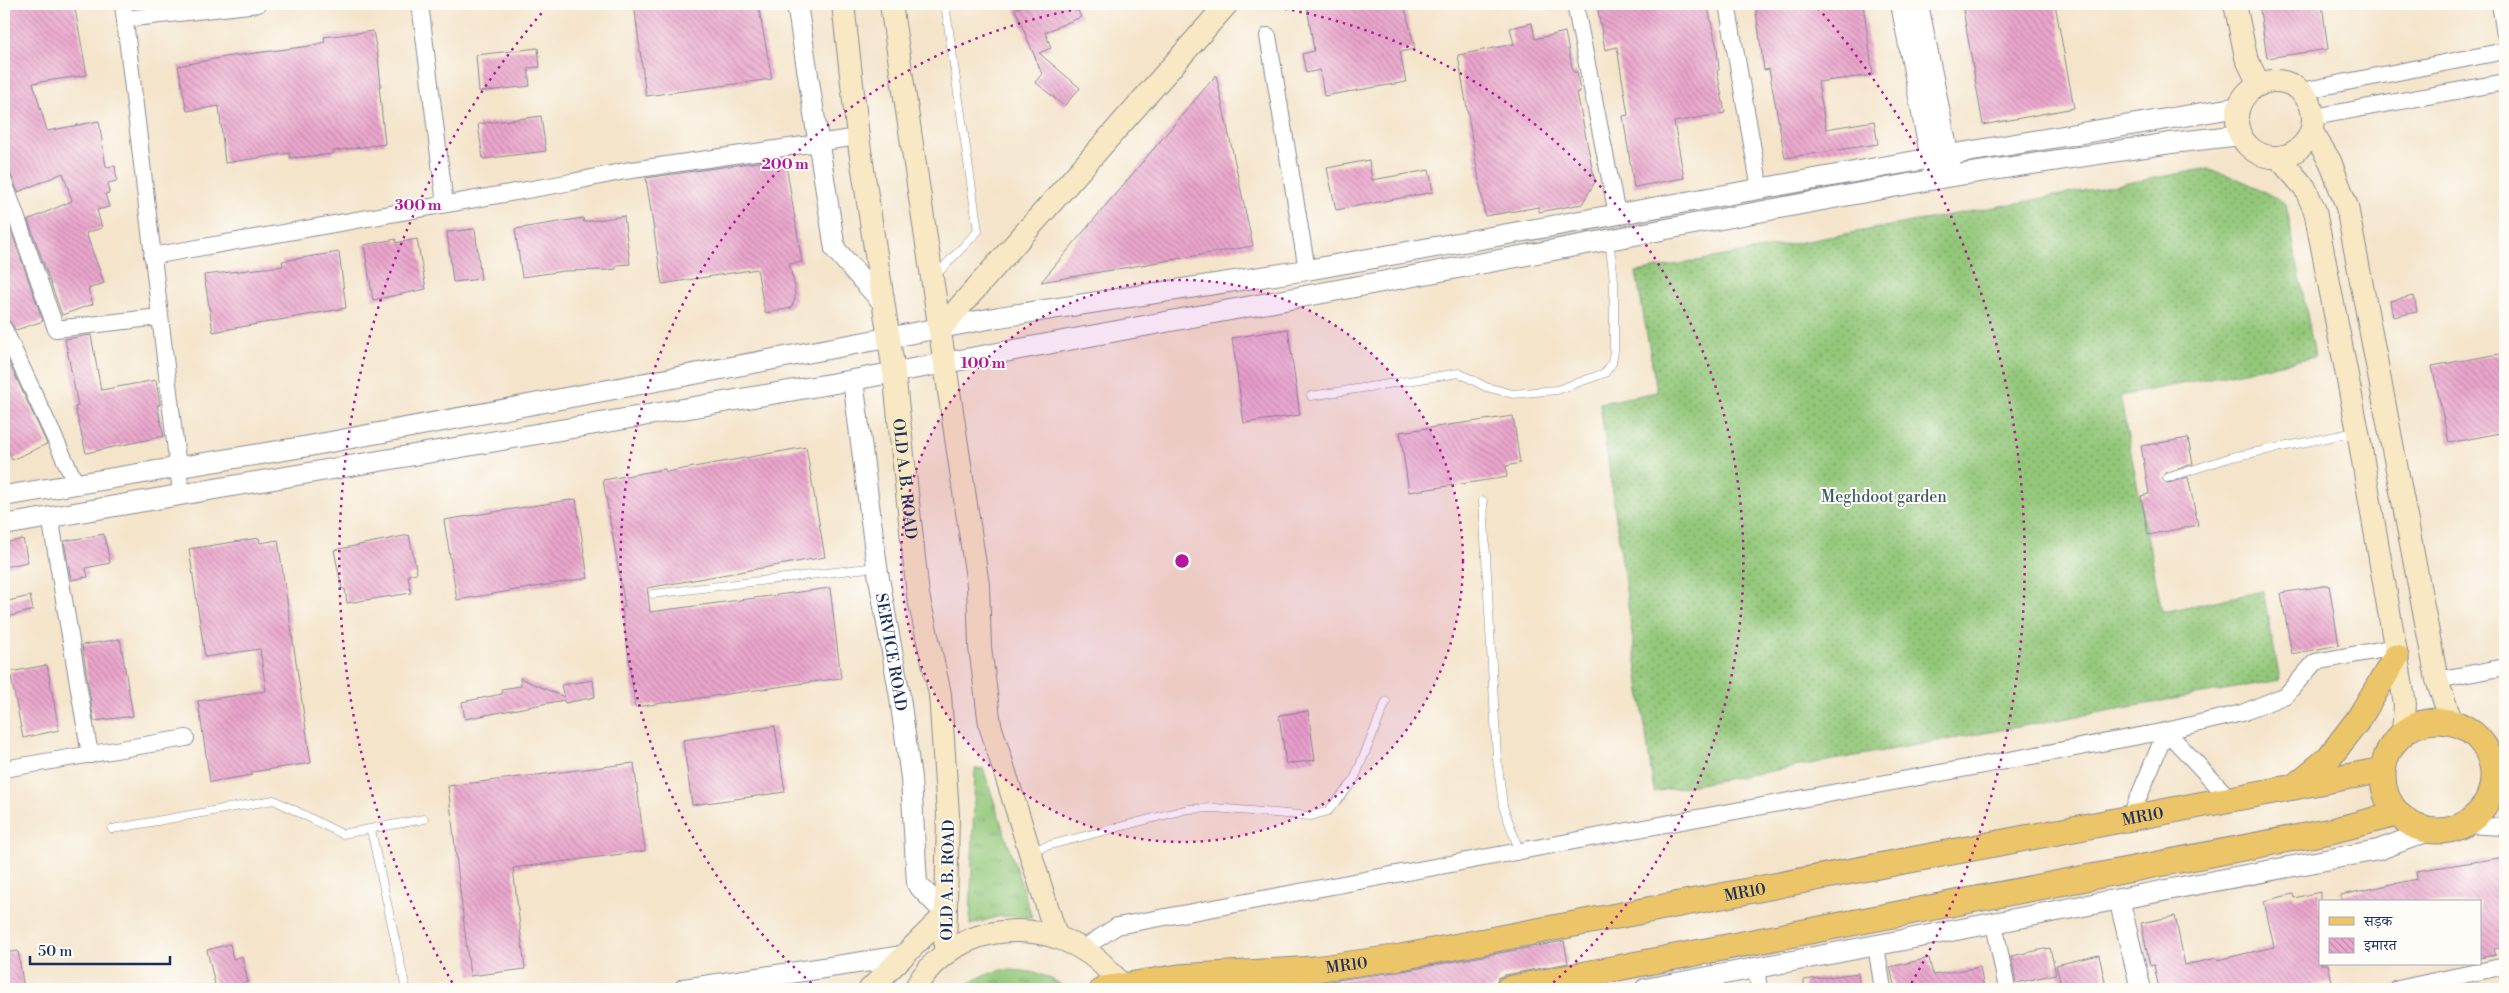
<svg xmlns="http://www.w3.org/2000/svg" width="2509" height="993" viewBox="0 0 2509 993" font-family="'Libre Bodoni','Noto Serif Devanagari',serif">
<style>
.grass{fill:url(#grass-tufts);stroke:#577b6c}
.garden{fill:url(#garden-dots);stroke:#577b6c}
.building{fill:url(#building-back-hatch)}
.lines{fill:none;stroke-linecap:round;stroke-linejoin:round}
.service-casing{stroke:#888a94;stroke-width:9}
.minor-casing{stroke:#888a94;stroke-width:18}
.tertiary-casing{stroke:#888a94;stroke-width:22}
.secondary-casing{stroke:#888a94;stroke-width:24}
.primary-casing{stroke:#888a94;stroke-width:27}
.service{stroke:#fff;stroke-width:8}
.minor{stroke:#fff;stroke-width:16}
.tertiary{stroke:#fff;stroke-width:20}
.secondary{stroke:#f8e8c3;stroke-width:22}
.primary{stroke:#edc569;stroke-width:25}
.ring{fill:none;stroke:#b5179e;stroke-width:2.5;stroke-dasharray:2.5 5}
.labels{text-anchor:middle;stroke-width:4;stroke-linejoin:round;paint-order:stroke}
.street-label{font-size:16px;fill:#1b2f5e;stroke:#fdfcf7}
.park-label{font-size:16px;fill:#3f5d66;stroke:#fdfcf7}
.centre{fill:#b5179e;stroke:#fdfcf7;stroke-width:2.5}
.ring-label{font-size:15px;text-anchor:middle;font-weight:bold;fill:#b5179e;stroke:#fdfcf7;stroke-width:4;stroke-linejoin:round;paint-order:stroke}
</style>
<defs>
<pattern id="grass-tufts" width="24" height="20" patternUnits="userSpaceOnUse" patternTransform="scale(1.25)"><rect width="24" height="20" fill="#93c779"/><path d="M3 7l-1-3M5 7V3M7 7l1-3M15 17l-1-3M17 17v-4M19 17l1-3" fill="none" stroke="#77a266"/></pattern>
<pattern id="garden-dots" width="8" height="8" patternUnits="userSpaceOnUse" patternTransform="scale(1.25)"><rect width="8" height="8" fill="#93c779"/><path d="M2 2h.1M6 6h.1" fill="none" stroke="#77a266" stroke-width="1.8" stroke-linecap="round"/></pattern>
<pattern id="building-back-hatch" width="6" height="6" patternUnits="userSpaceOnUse" patternTransform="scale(1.25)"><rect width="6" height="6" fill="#eba6cc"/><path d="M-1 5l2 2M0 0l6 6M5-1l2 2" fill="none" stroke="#be88a9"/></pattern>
</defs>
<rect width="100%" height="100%" fill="#fdfcf7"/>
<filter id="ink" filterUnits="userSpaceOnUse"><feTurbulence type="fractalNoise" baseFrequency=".02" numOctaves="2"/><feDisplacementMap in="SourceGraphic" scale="10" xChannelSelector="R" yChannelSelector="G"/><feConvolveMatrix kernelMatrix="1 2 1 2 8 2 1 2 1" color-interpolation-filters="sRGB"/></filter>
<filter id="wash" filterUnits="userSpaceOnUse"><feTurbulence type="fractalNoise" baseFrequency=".0096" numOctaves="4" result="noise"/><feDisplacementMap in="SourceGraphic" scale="20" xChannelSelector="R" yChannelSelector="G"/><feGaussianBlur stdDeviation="1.12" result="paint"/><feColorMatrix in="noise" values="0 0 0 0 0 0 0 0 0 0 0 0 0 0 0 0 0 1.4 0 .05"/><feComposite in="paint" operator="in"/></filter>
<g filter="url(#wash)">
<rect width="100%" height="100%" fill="#f4e4ca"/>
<g class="grass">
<polygon points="983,768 1032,917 1000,916 970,925 975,769"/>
<path d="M 1001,970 C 1030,970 1045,973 1068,989 L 961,989 L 977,978 Z"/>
</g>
<path class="garden" d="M 2204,169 C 2235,175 2259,188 2286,204 L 2315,357 L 2120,396 L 2162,612 L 2263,591 L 2280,680 L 1654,792 L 1600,403 L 1657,392 L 1636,272 Z"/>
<g id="blocks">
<g class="building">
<polygon points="4,4 74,4 87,75 33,83 47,131 99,121 106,167 115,166 117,181 108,183 109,193 105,194 109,207 97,210 102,228 86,233 104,283 88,289 93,304 62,315 28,220 72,201 63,173 18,192 11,175 4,172"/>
<polygon points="634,4 758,4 772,79 646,96"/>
<polygon points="1028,4 1075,4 1081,17 1045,32 1051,48 1039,53 1080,88 1064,106 1035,82 1042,74 1015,9"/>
<polygon points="1317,4 1404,4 1415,49 1400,52 1406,82 1324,96 1320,70 1306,73 1302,54 1314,51 1307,6"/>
<polygon points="1606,4 1707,4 1717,48 1719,70 1717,71 1725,113 1674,122 1684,178 1634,187 1623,116 1628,115 1617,47 1605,50 1597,5"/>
<polygon points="1755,4 1863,4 1873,75 1818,82 1826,129 1874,121 1878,144 1785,158 1769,69 1764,70"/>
<polygon points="1962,4 2055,4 2074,108 1983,125"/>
<polygon points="2259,4 2322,4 2328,49 2267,58"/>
<polygon points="1532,23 1535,39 1565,32 1573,72 1577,72 1580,92 1577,93 1595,182 1582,204 1539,212 1539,207 1485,216 1458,55 1514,44 1510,28"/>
<polygon points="373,31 378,57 381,86 379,86 385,144 333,151 333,154 290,158 290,153 225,163 219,106 187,111 178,66 225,57 310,46 325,42 324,37"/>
<polygon points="538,48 540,67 528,68 530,86 479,92 476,55"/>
<polygon points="1216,75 1253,246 1041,282"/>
<polygon points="541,116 546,151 483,159 478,124"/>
<polygon points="785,158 802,262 789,264 795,287 795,299 791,308 765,313 757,269 662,284 646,178"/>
<polygon points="1369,160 1372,180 1429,170 1433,192 1336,210 1327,168"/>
<polygon points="624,216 630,264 616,265 616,269 607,270 564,271 522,277 515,229 583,218 584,222"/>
<polygon points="10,228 43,321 16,330 4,313 4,231"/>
<polygon points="475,229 481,279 453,282 447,232"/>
<polygon points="396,239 396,243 417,239 426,289 373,300 364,245"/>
<polygon points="339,252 346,308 213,332 204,275 283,266 282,261"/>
<polygon points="2414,296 2417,312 2393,317 2390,301"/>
<polygon points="1288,329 1300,415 1244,423 1232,338"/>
<polygon points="91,335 101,390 156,380 160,405 157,405 164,436 86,453 75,407 78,406 65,339"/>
<polygon points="4,352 47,444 12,460 4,442"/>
<polygon points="2505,353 2505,432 2449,443 2432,366"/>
<polygon points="1513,416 1520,463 1506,466 1507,477 1409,492 1400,432"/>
<polygon points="2188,438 2193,464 2165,473 2162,479 2168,483 2188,477 2198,525 2148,535 2141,496 2149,494 2141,446"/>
<polygon points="806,447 825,557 647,588 648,595 650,612 830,588 841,678 635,707 622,607 625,607 603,480 665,469 666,472"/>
<polygon points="576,499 588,578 457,600 444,520"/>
<polygon points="104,534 110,563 86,568 88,577 71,580 64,541"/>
<polygon points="409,535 417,573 408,575 411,593 347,603 345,589 342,589 334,550"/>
<polygon points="259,538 260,543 278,540 311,763 252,772 252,775 210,782 198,701 266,691 260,649 205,657 189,549"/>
<polygon points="23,539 28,562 4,567 4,543"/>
<polygon points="2329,585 2339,645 2292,654 2281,593"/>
<polygon points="30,596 33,610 4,618 4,602"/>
<polygon points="120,639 133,716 94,721 82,645"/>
<polygon points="47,665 59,730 23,738 10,672"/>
<polygon points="520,678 564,697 561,685 593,680 595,697 565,703 564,700 465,719 462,702 502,694 501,689 521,686"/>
<polygon points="1308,711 1315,760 1286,764 1279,715"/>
<polygon points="775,726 785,792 692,805 683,740"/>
<polygon points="634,763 645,851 513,868 525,969 470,976 448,786"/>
<polygon points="2505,857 2505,947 2494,949 2496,955 2480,958 2480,902 2341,902 2341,895 2417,879 2416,871"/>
<polygon points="2320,892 2320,964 2328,964 2332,982 2297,989 2159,989 2154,965 2150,966 2141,923 2175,916 2185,965 2217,958 2217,960 2274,947 2264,901 2293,894 2294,898"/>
<polygon points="1564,941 1568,963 1505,975 1498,978 1494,989 1228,989 1315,983 1403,971"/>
<polygon points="230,944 233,959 242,956 248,982 238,985 239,989 216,989 207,950"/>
<polygon points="2050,948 2056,974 2016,983 2011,956"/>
<polygon points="18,951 24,989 4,989 4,953"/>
<polygon points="2099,955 2106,987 2095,989 2062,989 2056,965"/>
<polygon points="1929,958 1933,975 1980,967 1984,989 1895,989 1890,967"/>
<polygon points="1858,973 1860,989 1804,989 1804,980"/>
</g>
</g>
</g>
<g filter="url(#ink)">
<use href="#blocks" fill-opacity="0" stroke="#888a94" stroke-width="1"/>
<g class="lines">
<g class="service-casing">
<g id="service">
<polyline points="936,275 978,231 945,4"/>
<polyline points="1311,396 1459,373 1486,387 1513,394 1557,390 1605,373 1612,363 1614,351 1614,280 1609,240"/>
<polyline points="2167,478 2232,457 2356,432"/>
<polyline points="1483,501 1497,758 1503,806 1519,850"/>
<polyline points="653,594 876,567"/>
<polyline points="112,829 274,800 342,834 424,819"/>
<polyline points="371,830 406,989"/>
<polyline points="1031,850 1188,809 1214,808 1311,816 1328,811 1353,782 1386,702"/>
</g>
</g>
<g class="minor-casing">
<g id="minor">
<polyline points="123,4 181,493"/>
<polyline points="420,4 445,204"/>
<polyline points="1575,4 1617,214"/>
<polyline points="1727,4 1760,189"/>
<polyline points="2500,4 2505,34"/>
<polyline points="125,19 258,4"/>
<polyline points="1268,36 1307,270"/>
<polyline points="2301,91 2505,51"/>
<polyline points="2314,117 2505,82"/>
<polyline points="4,182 56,329 159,317"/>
<polyline points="152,256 572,182 625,171 858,137"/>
<polyline points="4,329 75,482"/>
<polyline points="50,516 90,755"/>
<polyline points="2437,680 2505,667"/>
<polyline points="4,769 186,738"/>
<polyline points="2130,818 2166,731 2230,799"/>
<polyline points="2463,825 2505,827"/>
<polyline points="1994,923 2007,989"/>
<polyline points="1876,946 1883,989"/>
<polyline points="1084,948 1117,926 2166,731 2242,713 2286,695 2315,662 2395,647"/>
<polyline points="1756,968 1759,989"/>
<polyline points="2398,989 2505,966"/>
</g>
</g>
<g class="tertiary-casing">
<g id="tertiary">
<polyline points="797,4 835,249 883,303"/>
<polyline points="1901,4 1933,170"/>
<polyline points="1918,4 1951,168"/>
<path id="s1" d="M 853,380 L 877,567 L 899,691 L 911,778 L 917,884 L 946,914"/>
<polyline points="4,496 309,446 999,317 1307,270 1949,155 2239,107"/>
<polyline points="4,525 853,380 1952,176 2171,143 2241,135"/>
<polyline points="2119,899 2141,989"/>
<polyline points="684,989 903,956"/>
<polyline points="1645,989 2378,850 2429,831"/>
</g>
</g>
<g class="secondary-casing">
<g id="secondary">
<path id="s2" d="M 843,4 L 858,137 L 894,372 L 918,595 L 940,694 L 948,815 L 945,954"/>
<polyline points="891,4 978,585 980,647 990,725 1056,935"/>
<polyline points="2235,4 2246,57 2259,85"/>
<circle cx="2275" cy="119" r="38"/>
<polyline points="2312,132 2330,161 2347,207 2437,680 2452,723"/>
<polyline points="2278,157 2305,188 2315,211 2358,432 2405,704 2403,733"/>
<polyline points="940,329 1227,4"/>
<polyline points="870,989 946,914"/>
<path d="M 915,989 C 953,917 1058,913 1110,972 C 1115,977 1121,983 1124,989"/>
</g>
</g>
<g class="primary-casing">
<g id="primary">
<circle cx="2438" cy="776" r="55"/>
<polyline points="2294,787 2328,759 2358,720 2396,657"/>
<path id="s3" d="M 1103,989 L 1179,977 L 1314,969 L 1401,957 L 2383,770"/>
<polyline points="1508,989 2331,831 2397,814"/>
</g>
</g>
<use href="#service" class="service"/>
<use href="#minor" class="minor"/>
<use href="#tertiary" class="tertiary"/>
<use href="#secondary" class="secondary"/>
<use href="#primary" class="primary"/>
</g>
</g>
<circle cx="1182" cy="561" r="281" fill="#b5179e" fill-opacity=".12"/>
<g class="ring">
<circle cx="1182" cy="561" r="281"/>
<path d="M817 988A562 562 0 0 1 1109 4M1255 4A562 562 0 0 1 1547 988"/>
<path d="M456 989A843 843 0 0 1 546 8M1818 8A843 843 0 0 1 1908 989"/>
</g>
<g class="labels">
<g class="street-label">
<text dy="6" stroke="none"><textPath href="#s2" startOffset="479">OLD A. B. ROAD</textPath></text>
<text dy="6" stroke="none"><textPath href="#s1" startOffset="275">SERVICE ROAD</textPath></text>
<text dy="6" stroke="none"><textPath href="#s3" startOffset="1055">MR10</textPath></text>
<text transform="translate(947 880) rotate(-89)" y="6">OLD A. B. ROAD</text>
<text dy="6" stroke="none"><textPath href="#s3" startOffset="650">MR10</textPath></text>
<text dy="6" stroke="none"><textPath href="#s3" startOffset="245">MR10</textPath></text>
</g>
<g class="park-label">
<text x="1884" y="502">Meghdoot garden</text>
</g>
</g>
<circle cx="1182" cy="561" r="8" class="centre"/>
<g class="ring-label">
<text x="785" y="169">200 m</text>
<text x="418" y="210">300 m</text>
<text x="983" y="368">100 m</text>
</g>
<rect width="2509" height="993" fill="none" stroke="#fdfcf7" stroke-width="20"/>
<rect x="2319" y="900" width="162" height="65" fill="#fdfcf7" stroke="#a3aaba"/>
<rect x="2329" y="917" width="25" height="8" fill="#edc569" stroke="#a3aaba"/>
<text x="2364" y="926" font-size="15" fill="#1b2f5e">सड़क</text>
<rect x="2329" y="938" width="25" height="15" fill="url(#building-back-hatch)" stroke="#a3aaba"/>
<text x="2364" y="950" font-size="15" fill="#1b2f5e">इमारत</text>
<path d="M30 956v8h140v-8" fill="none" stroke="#1b2f5e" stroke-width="2.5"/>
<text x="38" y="956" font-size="15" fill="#1b2f5e" stroke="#fdfcf7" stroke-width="4" paint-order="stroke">50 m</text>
</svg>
